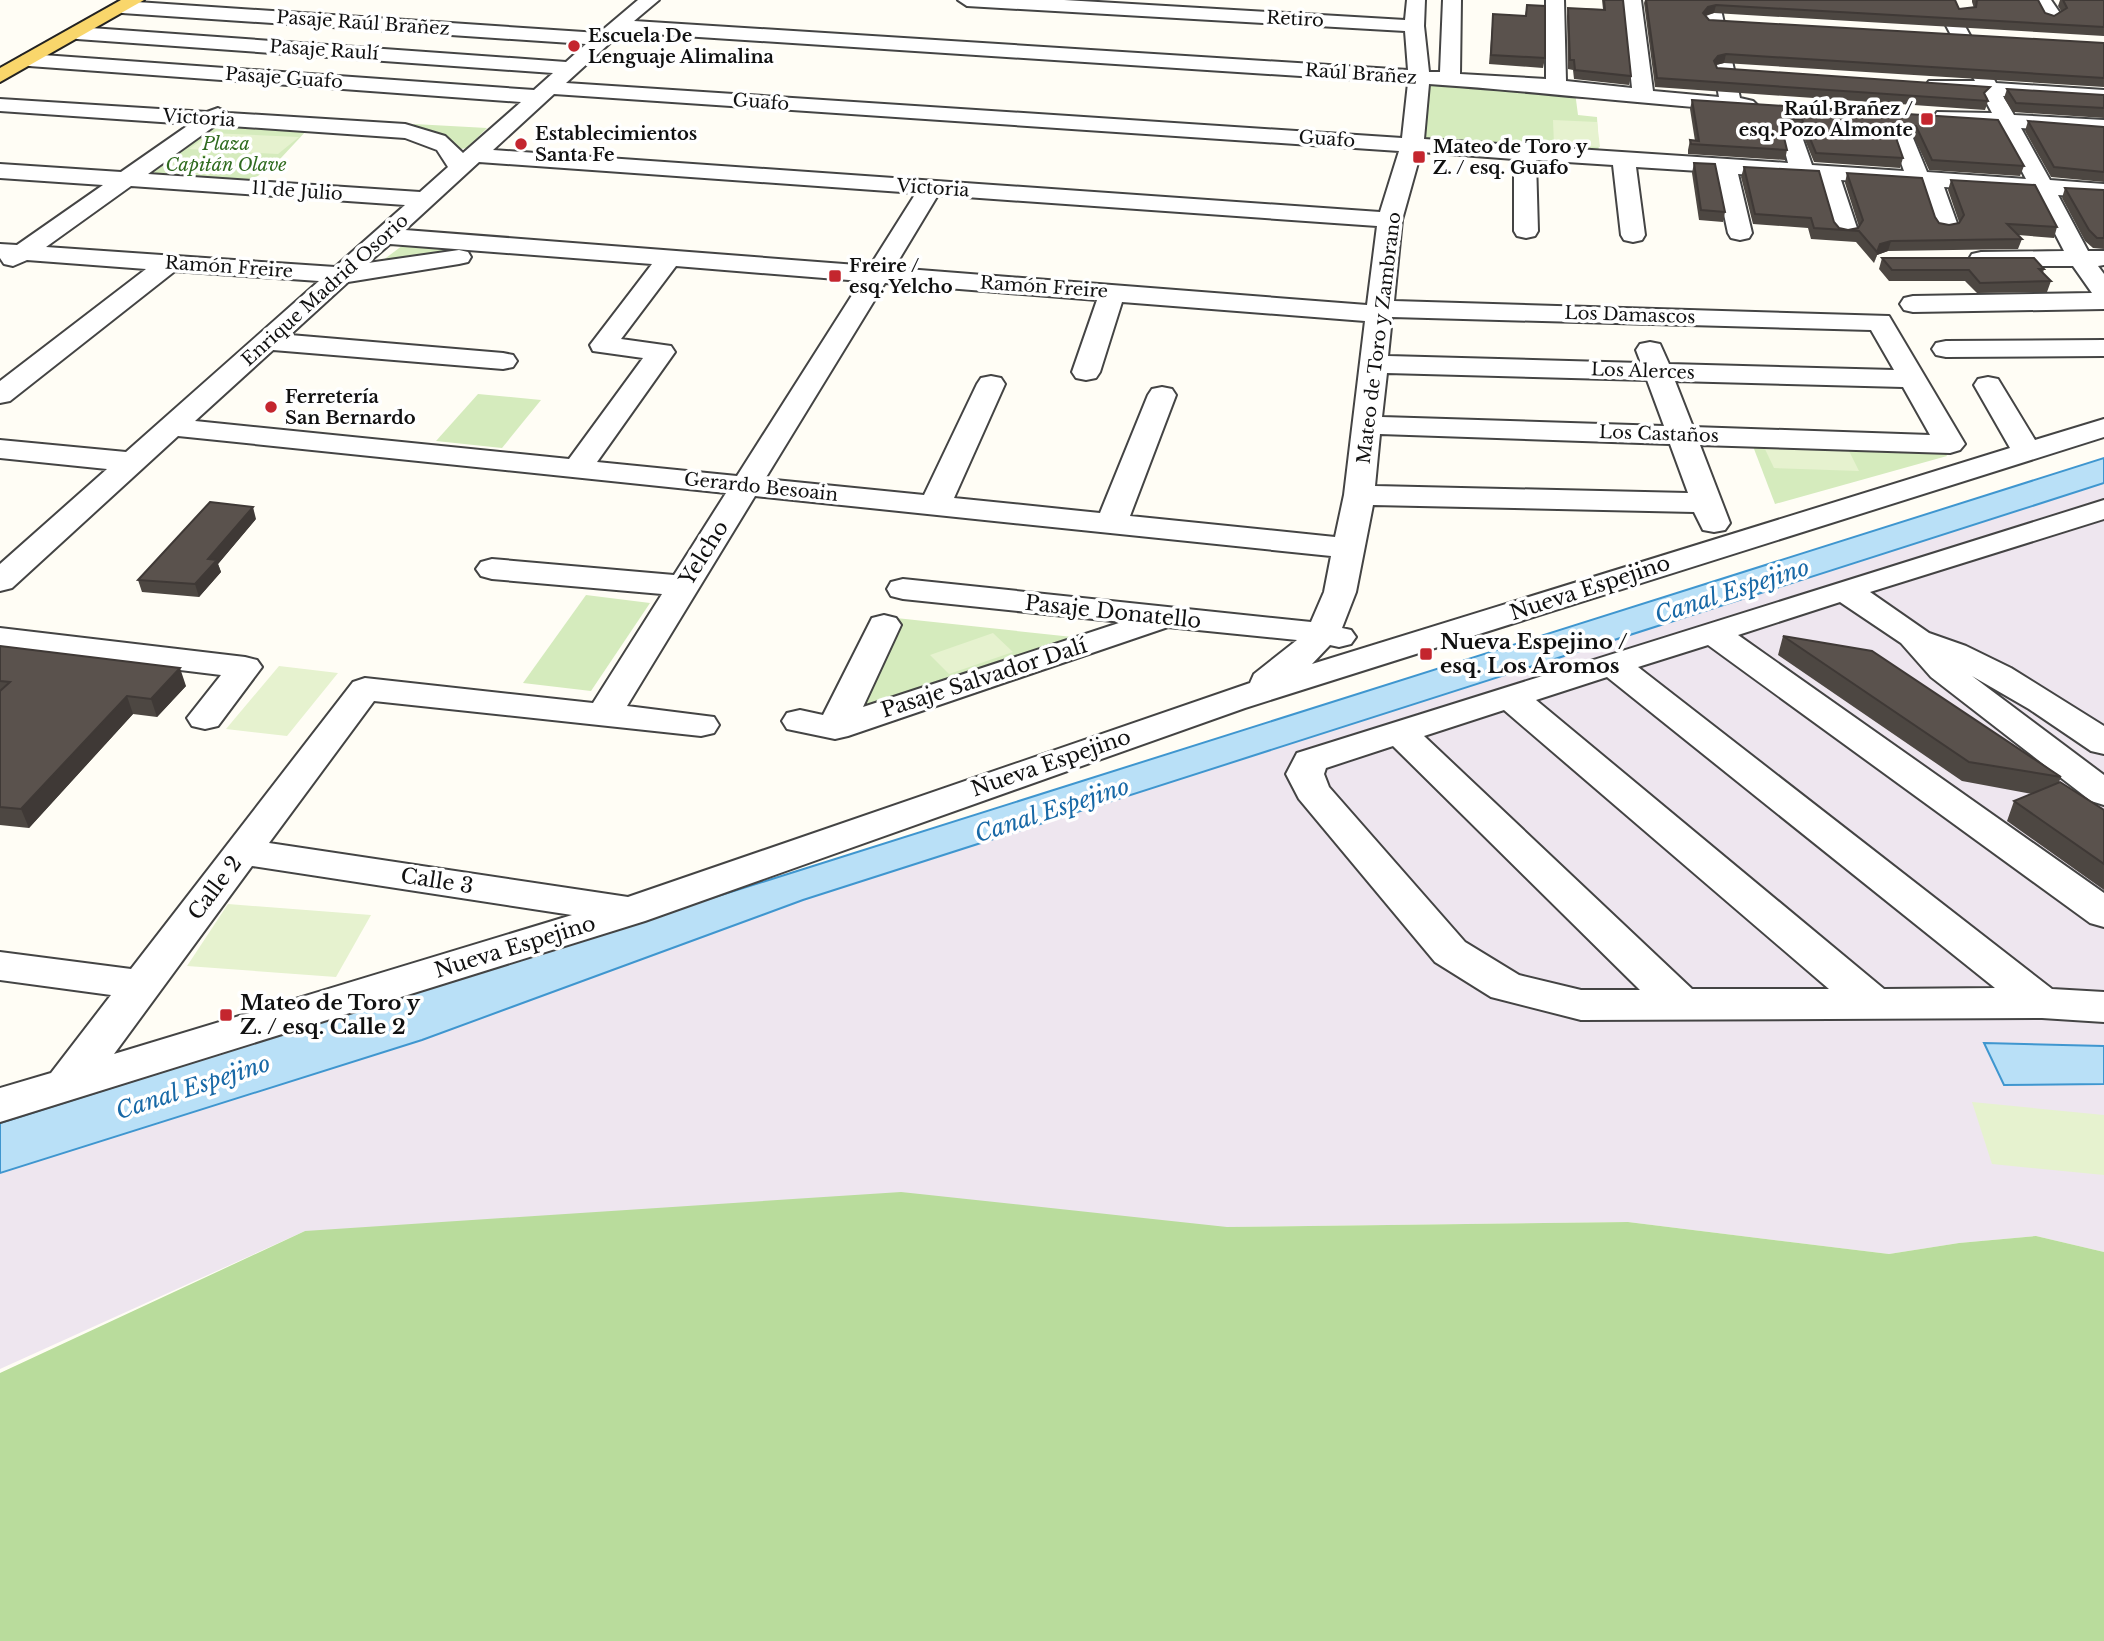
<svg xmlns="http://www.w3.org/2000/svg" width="2104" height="1641" viewBox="0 0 2104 1641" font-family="'Libre Baskerville',serif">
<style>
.industrial{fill:#eee6ef}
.green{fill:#d5ebbd}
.forest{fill:#b9dc9c}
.pitch{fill:#e6f2cf}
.water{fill:#b9e0f7;stroke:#3f96cf;stroke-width:2}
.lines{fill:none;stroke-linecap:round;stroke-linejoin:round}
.minor-casing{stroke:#444;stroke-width:4}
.major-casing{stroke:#222;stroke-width:4}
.minor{fill:#fff;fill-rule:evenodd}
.major{fill:#f9d66b;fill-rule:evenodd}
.wall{fill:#4d4742}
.shaded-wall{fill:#3f3936}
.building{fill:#5a524d;stroke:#3f3936;stroke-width:2}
.poi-dot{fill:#c4262e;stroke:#fff;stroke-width:2.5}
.labels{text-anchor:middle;stroke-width:7;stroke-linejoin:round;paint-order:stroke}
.far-street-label{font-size:18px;fill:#111;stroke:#fff}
.far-poi-label{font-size:18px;font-weight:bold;fill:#111;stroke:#fff;text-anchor:start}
.far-park-label{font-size:18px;font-style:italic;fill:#2f6b1f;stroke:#fff}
.street-label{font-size:21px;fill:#111;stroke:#fff}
.poi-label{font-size:21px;font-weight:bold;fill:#111;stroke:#fff;text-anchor:start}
.water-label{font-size:23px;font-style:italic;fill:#1768a6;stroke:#fff}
</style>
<rect width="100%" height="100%" fill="#fffdf5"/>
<polygon class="industrial" points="2104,483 2104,1252 2036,1236 1959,1243 1889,1254 1628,1222 1227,1227 305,1231 0,1369 0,1173 422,1040 803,900"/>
<g class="green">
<polygon points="1430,83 1575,92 1578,115 1597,117 1599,154 1420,141 1426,84"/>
<polygon points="225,124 308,129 280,159 245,186 147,179 144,173 214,125"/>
<polygon points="414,124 487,128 467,148 461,149 410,128"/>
<polygon points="407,242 486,247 382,261"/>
<polygon points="478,394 541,400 502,448 436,441"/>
<polygon points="1751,441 1944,450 1947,456 1775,504"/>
<polygon points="586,595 650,603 591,691 523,683"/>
<polygon points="896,618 1082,638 871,709 858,702"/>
</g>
<polygon class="forest" points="901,1192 1227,1227 1628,1222 1889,1254 1959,1243 2036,1236 2104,1252 2104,1641 0,1641 0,1373 305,1231"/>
<g class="pitch">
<polygon points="1553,120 1597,122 1600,147 1554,145"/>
<polygon points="211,133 299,137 278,154 189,149"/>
<polygon points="1764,447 1848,449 1859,471 1774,468"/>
<polygon points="993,633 1013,652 949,674 930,655"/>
<polygon points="279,666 338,673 287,736 226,729"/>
<polygon points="228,904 371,915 336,977 187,966"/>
<polygon points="1972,1102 2104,1115 2104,1175 1992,1164"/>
</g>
<g class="water">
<polygon points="2104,458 2104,483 803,900 422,1040 0,1173 0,1123"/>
<polygon points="1984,1043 2104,1046 2104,1084 2004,1085"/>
</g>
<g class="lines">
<g class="minor-casing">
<g id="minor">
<path d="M 638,0 L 659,0 L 634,21 L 1408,70 L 1405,31 L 967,6 L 958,0 L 1064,0 L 1405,20 L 1407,0 L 1425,0 L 1424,26 L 1429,72 L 1440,72 L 1443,0 L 1461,0 L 1460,74 L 1546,79 L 1546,0 L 1564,0 L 1566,81 L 1632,88 L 1623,0 L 1641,0 L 1653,91 L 1719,97 L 1701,0 L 1719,0 L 1740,98 L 1753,101 L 1757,105 L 1753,109 L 1746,111 C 1640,104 1534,91 1429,84 L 1424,139 L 1788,163 L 1781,136 L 1784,131 L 1800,131 L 1812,165 L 1904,171 L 1894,143 L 1897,138 L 1913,138 L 1927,172 L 2026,179 L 1999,127 L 1945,123 L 1937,122 L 1934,117 L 1937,112 L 1992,113 L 1982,94 L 1936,91 L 1929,89 L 1926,85 L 1929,81 L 1975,81 L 1938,10 L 1940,6 L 1954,6 L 1996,83 L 2104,90 L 2104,102 L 2003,96 L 2014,115 L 2104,120 L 2104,134 L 2021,128 L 2050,180 L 2104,184 L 2104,198 L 2058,195 L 2088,251 L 2104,251 L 2104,265 L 2098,266 L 2104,274 L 2104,309 L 1913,312 L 1904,310 L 1900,304 L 1904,298 L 1913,296 L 2092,293 L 2073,266 L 1981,266 L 1972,264 L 1969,259 L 1972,254 L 1981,252 L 2064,251 L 2034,193 L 1944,187 L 1958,226 L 1955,231 L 1946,233 L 1937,231 L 1934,226 L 1921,186 L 1841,180 L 1858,231 L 1855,236 L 1846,238 L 1837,236 L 1834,231 L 1818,179 L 1738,174 L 1752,233 L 1749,238 L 1740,240 L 1731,238 L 1728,233 L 1715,172 L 1636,167 L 1645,235 L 1642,240 L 1633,242 L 1624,240 L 1621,235 L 1613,165 L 1536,160 L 1538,231 L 1535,236 L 1526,238 L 1517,236 L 1514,231 L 1514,159 L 1421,152 L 1402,220 L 1394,301 L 1889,316 L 1965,444 L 1960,450 L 1950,453 L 1700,445 L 1730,523 L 1725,530 L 1714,532 L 1703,530 L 1694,512 L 1373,505 L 1356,592 L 1342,628 L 1351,630 L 1356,637 L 1351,644 L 1339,647 L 1330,645 L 1312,664 L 2010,448 L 1974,385 L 1978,379 L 1988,377 L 1998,379 L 2035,440 L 2104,419 L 2104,437 L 1245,708 L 645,921 L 0,1122 L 0,1088 L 51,1073 L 111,995 L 0,980 L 0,952 L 131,969 L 353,682 L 365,678 L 593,703 L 662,594 L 492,579 L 481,576 L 476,569 L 481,562 L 492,559 L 674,575 L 726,493 L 178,436 L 12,588 L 0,591 L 0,564 L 107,469 L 0,458 L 0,440 L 126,452 L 319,281 L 175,271 L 10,401 L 0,403 L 0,381 L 146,269 L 27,260 L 13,266 L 4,264 L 0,258 L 0,244 L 17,245 L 103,185 L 0,178 L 0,164 L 121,172 L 190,124 L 0,111 L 0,99 L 207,112 L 218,108 L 228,113 L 405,124 L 445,136 L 463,153 L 521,102 L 29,66 L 22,64 L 19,60 L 22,56 L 29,54 L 534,90 L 553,73 L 77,39 L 67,33 L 77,27 L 566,62 L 586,44 L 122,13 L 113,7 L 122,1 L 599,33 ZM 622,32 L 1408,83 L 1402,138 L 566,83 ZM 554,94 L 1399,151 L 1380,212 L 493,150 ZM 216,125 L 405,138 L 437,150 L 448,167 L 420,192 L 148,174 ZM 479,162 L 916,193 L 870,266 L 405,230 ZM 131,186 L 405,205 L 335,267 L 46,247 ZM 938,195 L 1377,226 L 1367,305 L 894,268 ZM 390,244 L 652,264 L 590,345 L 593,351 L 643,358 L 569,459 L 195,421 L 273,350 L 503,369 L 513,367 L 517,361 L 513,355 L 503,353 L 290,335 L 348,282 L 459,264 L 468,262 L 471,257 L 468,252 L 459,250 L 368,263 ZM 676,266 L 861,281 L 737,476 L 597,462 L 675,352 L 671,346 L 621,339 ZM 885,283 L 1097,300 L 1072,372 L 1076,378 L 1086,380 L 1096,378 L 1100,372 L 1122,302 L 1365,321 L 1344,495 L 1335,537 L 1130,516 L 1176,395 L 1172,389 L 1162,387 L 1152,389 L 1148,395 L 1100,513 L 954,498 L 1005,384 L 1001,378 L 991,376 L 981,378 L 977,384 L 924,495 L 765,479 ZM 1392,317 L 1871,330 L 1894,370 L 1669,364 L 1660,344 L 1650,342 L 1640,344 L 1636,350 L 1641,363 L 1388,356 ZM 1387,373 L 1647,380 L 1664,426 L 1382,417 ZM 1675,381 L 1903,387 L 1930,435 L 1693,427 ZM 1380,434 L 1670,444 L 1688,493 L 1375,486 ZM 755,496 L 1331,556 L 1324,592 L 1311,622 L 903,579 L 891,582 L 887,589 L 891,596 L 903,599 L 1122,622 L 863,707 L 901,625 L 896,618 L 884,615 L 872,618 L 823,715 L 800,710 L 787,713 L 782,721 L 787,729 L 835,739 L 848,736 L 1168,627 L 1297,640 L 1254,674 L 1250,683 L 628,897 L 269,843 L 374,701 L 701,736 L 714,733 L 719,725 L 714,717 L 627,706 ZM 252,866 L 572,915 L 114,1054 Z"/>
<polygon points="2033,0 2051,0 2062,16 2052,22 2045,20"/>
<polygon points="2104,340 2104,356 1946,357 1936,355 1932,349 1936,343 1946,341"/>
<path d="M 2104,500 L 2104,519 L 1870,592 L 1929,633 L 1966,646 L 2011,668 L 2104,726 L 2104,754 L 2091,751 L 2029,709 L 1972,676 L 2104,775 L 2104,805 L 2091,801 L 1931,677 L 1901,643 L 1840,602 L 1738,635 L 2104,893 L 2104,927 L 2090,923 L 1708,645 L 1638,667 L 2052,989 L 2104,992 L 2104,1022 L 2042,1018 L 1581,1020 L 1491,997 L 1435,962 L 1299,799 L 1286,774 L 1297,753 ZM 1607,677 L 1995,988 L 1884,989 L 1536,700 ZM 1504,710 L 1829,989 L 1692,989 L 1424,736 ZM 1393,746 L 1640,990 L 1581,990 L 1519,975 L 1465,942 L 1329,787 L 1324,774 L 1326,768 Z"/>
<polygon points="0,628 245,657 257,660 262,667 218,726 205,729 192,726 187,718 221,675 0,648"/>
</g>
</g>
<g class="major-casing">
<polygon id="major" points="121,0 144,0 0,82 0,68"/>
</g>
<use href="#minor" class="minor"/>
<use href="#major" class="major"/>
</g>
<g class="wall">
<polygon points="1602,0 1623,0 1631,76 1629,85 1574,79 1573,70 1568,69 1567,16 1568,8 1603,9"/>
<polygon points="1645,0 1955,0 1959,9 1974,8 1972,2 1972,0 2038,0 2045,13 2054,16 2061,11 2058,6 2060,0 2104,0 2104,36 1714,13 1706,16 1709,20 2104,43 2104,87 1724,63 1716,65 1717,68 1987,97 1988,101 1985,110 1655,87 1644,3"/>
<polygon points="1527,5 1545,58 1543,68 1489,64 1493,14 1525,16"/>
<polygon points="2007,89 2104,95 2104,118 2013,112 2004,98"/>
<polygon points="1692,100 1998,120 2024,166 2020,176 1929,170 1913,135 1897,135 1896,137 1903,158 1900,168 1814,162 1800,128 1784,128 1782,130 1787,150 1785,160 1688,154 1688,150 1690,140 1695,141 1690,109"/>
<polygon points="2028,121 2104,127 2104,182 2051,177 2025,131"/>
<polygon points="1694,163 1725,212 1723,222 1699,220 1692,173"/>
<polygon points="1744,167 1834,222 1839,228 1848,230 1858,228 1859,227 1845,183 1847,173 1935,217 1939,223 1949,225 1959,223 1959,222 1948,190 1951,180 2057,227 2054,238 2018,235 2022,239 2018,249 1888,251 1877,255 1874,263 1856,242 1811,239 1808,228 1753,224 1741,177"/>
<polygon points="2065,188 2104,190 2104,249 2093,248 2085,241 2062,198"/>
<polygon points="1882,258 2044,269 2043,273 2051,281 2047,292 1977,293 1965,281 1889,281 1879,269"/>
<polygon points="256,519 218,564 221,572 199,597 142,592 138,580"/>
<polygon points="1783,636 2061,777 2059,782 2104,810 2104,890 2007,821 2014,801 2032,794 1962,781 1778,655"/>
<polygon points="0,646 186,686 157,717 133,714 29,828 0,825"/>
</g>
<g class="shaded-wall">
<polygon points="1716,5 1714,13 1706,15 1701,22 1703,13 1708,7"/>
<polygon points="1726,54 1724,63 1716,65 1712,70 1714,61 1718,56"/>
<polygon points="1786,119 1784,128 1779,135 1781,125"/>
<polygon points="1891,241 1888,251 1877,255 1874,263 1880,244"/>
<polygon points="253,507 256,519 218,564 221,572 199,597 195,584 208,559"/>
<polygon points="180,668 186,686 157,717 151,699"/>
<polygon points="127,696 133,714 29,828 21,809"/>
</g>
<g class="building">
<polygon points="1604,0 1623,0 1631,76 1575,70 1574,60 1570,60 1568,8 1605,10"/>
<polygon points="1646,0 1955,0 1959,9 1976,7 1977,0 2038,0 2045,13 2054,16 2067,8 2063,0 2104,0 2104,27 1716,5 1708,7 1703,13 1709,20 2104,43 2104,78 1726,54 1718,56 1714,61 1717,68 1990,87 1984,93 1988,101 1657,78"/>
<polygon points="1527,5 1545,6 1545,58 1491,55 1493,14 1526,16"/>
<polygon points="2007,89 2104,95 2104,108 2016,103"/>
<polygon points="1692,100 1998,120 2024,166 1932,160 1916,126 1900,126 1894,132 1903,158 1816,153 1802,119 1786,119 1781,125 1787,150 1691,144 1690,140 1699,141"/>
<polygon points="2028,121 2104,127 2104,172 2054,167"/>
<polygon points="1694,163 1715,164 1725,212 1701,210"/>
<polygon points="1744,167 1819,171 1834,222 1839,228 1848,230 1858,228 1863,220 1847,173 1922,178 1935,217 1939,223 1949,225 1959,223 1964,215 1951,180 2035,185 2057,227 2007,224 2022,239 1891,241 1880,244 1877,252 1859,231 1814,228 1811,218 1755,214"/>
<polygon points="2065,188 2104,190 2104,238 2097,238 2089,230"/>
<polygon points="1882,258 2034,258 2044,269 2039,269 2051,281 1980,283 1969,270 1892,270"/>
<polygon points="210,502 253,507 208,559 217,560 195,584 138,580"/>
<polygon points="1783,636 1872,651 2061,777 1969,762"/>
<polygon points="0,646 180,668 151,699 127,696 21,809 0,807 0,691 10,682 0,681"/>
<polygon points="2060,782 2104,810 2104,864 2014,801"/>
</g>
<g class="poi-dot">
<circle cx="574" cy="46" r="7"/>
<rect x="1920" y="112" width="14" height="14" rx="3.5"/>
<circle cx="521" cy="144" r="7"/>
<rect x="1412" y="150" width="14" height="14" rx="3.5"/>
<rect x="828" y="269" width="14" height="14" rx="3.5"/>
<circle cx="271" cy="407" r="7"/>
<rect x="1419" y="647" width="14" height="14" rx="3.5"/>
<rect x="219" y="1008" width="14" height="14" rx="3.5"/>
</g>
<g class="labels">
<g class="far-street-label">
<text transform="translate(1295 19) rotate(3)" y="6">Retiro</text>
<text transform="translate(363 23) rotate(4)" y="6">Pasaje Raúl Brañez</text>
<text transform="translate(324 50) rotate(4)" y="6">Pasaje Raulí</text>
<text transform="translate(1361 74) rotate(4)" y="6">Raúl Brañez</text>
<text transform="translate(284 78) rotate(4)" y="6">Pasaje Guafo</text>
<text transform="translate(761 102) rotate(4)" y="6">Guafo</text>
<text transform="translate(199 118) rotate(4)" y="6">Victoria</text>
<text transform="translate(1327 139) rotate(4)" y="6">Guafo</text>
<text transform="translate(933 188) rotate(4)" y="6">Victoria</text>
<text transform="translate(297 191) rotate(4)" y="6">11 de Julio</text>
<text transform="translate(229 267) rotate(4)" y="6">Ramón Freire</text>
<text transform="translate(1044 287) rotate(4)" y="6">Ramón Freire</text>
<text transform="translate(325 290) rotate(-42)" y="6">Enrique Madrid Osorio</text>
<text transform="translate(1630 315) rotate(2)" y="6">Los Damascos</text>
<text transform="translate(1379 338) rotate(-83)" y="6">Mateo de Toro y Zambrano</text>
<text transform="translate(1643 371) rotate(2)" y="6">Los Alerces</text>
<text transform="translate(1659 434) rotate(2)" y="6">Los Castaños</text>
<text transform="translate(761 487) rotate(6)" y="6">Gerardo Besoain</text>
</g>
<g class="far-poi-label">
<text x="588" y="42">Escuela De<tspan x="588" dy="21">Lenguaje Alimalina</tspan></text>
<text x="1913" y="115" text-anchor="end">Raúl Brañez /<tspan x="1913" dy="21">esq. Pozo Almonte</tspan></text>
<text x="535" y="140">Establecimientos<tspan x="535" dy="21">Santa Fe</tspan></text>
<text x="1433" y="153">Mateo de Toro y<tspan x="1433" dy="21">Z. / esq. Guafo</tspan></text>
<text x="849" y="272">Freire /<tspan x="849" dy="21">esq. Yelcho</tspan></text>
<text x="285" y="403">Ferretería<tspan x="285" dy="21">San Bernardo</tspan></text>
</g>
<g class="far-park-label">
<text x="226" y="150">Plaza<tspan x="226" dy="21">Capitán Olave</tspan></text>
</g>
<g class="street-label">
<text transform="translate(704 553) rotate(-58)" y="7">Yelcho</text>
<text transform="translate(1590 588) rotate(-18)" y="7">Nueva Espejino</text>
<text transform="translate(1113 612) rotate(6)" y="7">Pasaje Donatello</text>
<text transform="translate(984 678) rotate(-18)" y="7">Pasaje Salvador Dalí</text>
<text transform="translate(1051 763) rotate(-19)" y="7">Nueva Espejino</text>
<text transform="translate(437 881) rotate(9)" y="7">Calle 3</text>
<text transform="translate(215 888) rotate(-53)" y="7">Calle 2</text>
<text transform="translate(515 947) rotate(-17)" y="7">Nueva Espejino</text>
</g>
<g class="poi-label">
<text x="1440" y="649">Nueva Espejino /<tspan x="1440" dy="24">esq. Los Aromos</tspan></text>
<text x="240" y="1010">Mateo de Toro y<tspan x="240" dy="24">Z. / esq. Calle 2</tspan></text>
</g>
<g class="water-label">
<text transform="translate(1732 591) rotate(-18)" y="8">Canal Espejino</text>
<text transform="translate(1052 810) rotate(-18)" y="8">Canal Espejino</text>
<text transform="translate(193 1087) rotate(-18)" y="8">Canal Espejino</text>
</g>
</g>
</svg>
